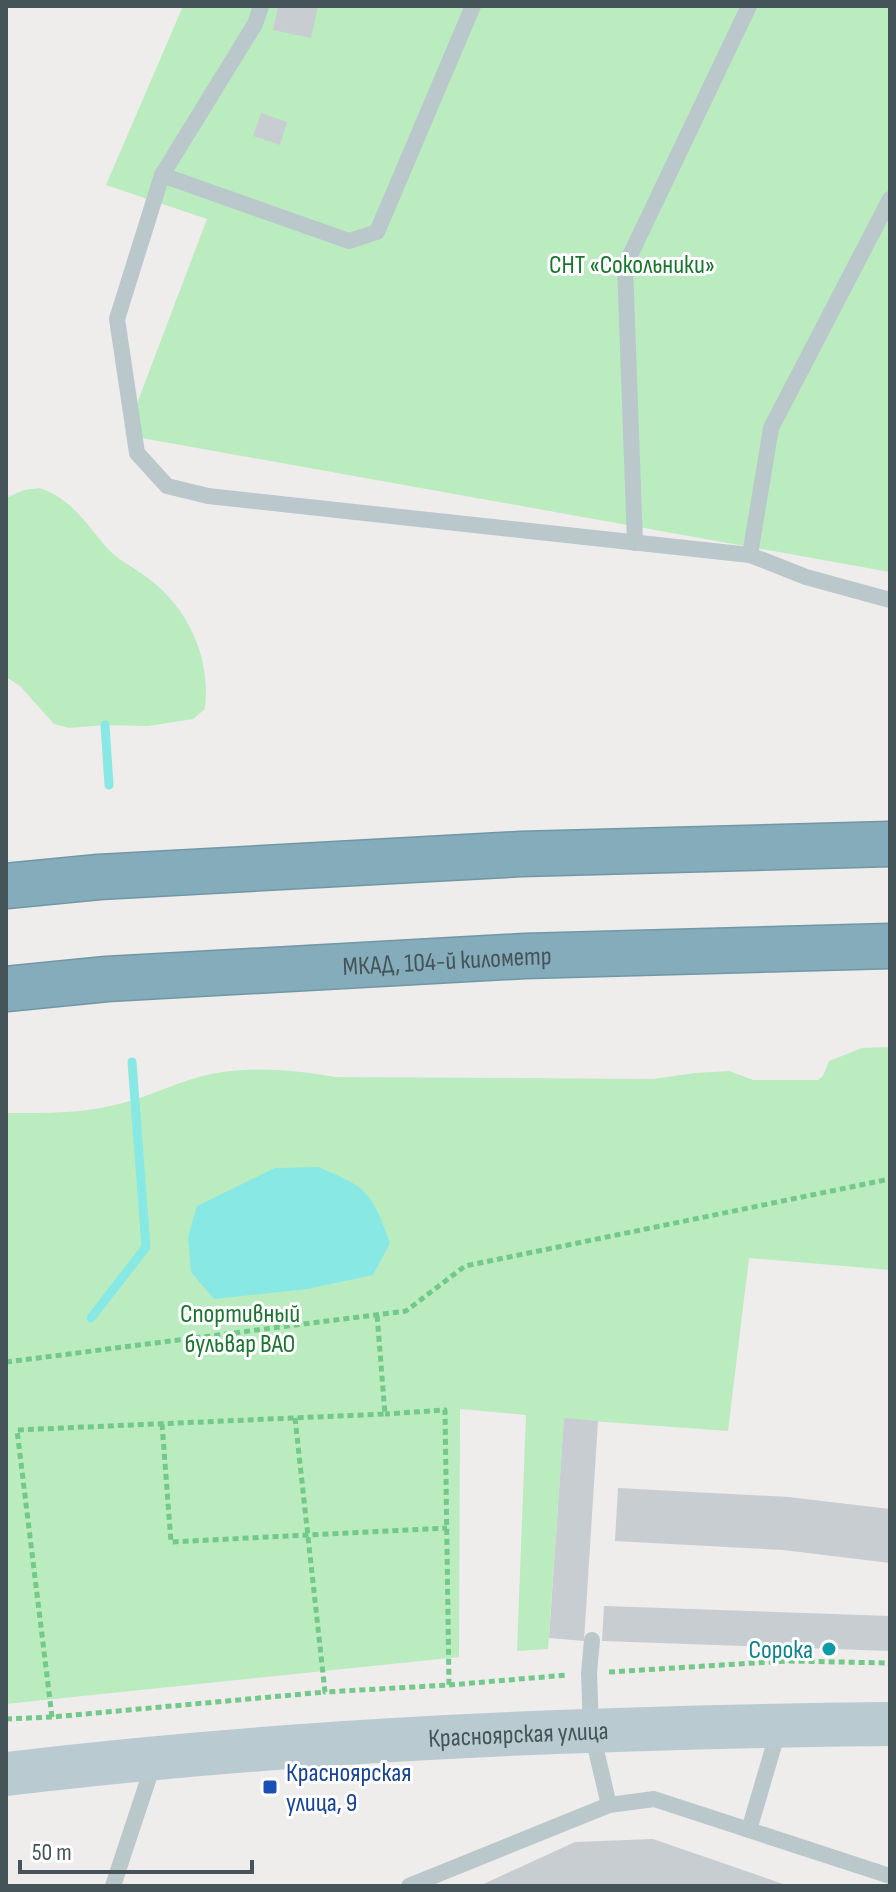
<svg xmlns="http://www.w3.org/2000/svg" width="896" height="1892" viewBox="0 0 896 1892" font-family="'Sofia Sans Condensed',sans-serif">
<style>
.green{fill:#baecc0}
.water{fill:#88e8e3}
.lines{fill:none;stroke-linecap:round;stroke-linejoin:round}
.stream{stroke:#88e8e3;stroke-width:9}
.building{fill:#c8cdd1}
.highway-casing{stroke:#7097a6;stroke-width:47}
.path{stroke:#73c989;stroke-width:5;stroke-dasharray:6 4;stroke-linecap:butt}
.lane{stroke:#bac8cb;stroke-width:16}
.secondary{stroke:#b9cad0;stroke-width:44}
.highway{stroke:#84acba;stroke-width:44}
.culture-dot{fill:#0f9aa8;stroke:#fff;stroke-width:3}
.transit-dot{fill:#1a4fb4;stroke:#fff;stroke-width:3}
.labels{text-anchor:middle;stroke-width:6;stroke-linejoin:round;paint-order:stroke}
.park-label{font-size:26px;fill:#19762f;stroke:#fff}
.street-label{font-size:26px;fill:#455458;stroke:#fff}
.culture-label{font-size:26px;fill:#0d838f;stroke:#fff;text-anchor:end}
.transit-label{font-size:26px;fill:#164399;stroke:#fff;text-anchor:start}
</style>
<rect width="100%" height="100%" fill="#efecec"/>
<g class="green">
<polygon points="183,6 890,6 890,572 125,435 207,219 106,185"/>
<path d="M 40,488 C 72,499 86,524 108,549 C 119,561 135,568 148,578 C 189,609 211,658 205,709 L 193,719 L 148,726 L 105,725 L 69,728 L 54,724 L 20,686 L 6,677 L 6,498 L 24,490 Z"/>
<path d="M 890,1047 L 890,1270 L 749,1258 L 728,1431 L 564,1419 L 548,1649 L 517,1651 L 526,1415 L 460,1409 L 459,1657 L 6,1704 L 6,1113 C 46,1113 84,1114 123,1103 C 149,1096 174,1084 199,1077 C 242,1065 292,1069 335,1077 L 653,1079 L 695,1073 L 729,1071 L 753,1080 L 818,1080 L 823,1076 L 829,1061 L 862,1048 Z"/>
</g>
<path class="water" d="M 318,1167 C 369,1188 371,1192 390,1243 L 373,1275 L 307,1289 L 214,1299 L 191,1272 L 188,1237 L 197,1206 L 275,1168 Z"/>
<g class="lines">
<g class="stream">
<polyline points="105,725 109,785"/>
<polyline points="91,1318 146,1247 132,1062"/>
</g>
</g>
<g class="building">
<polygon points="278,6 318,6 311,38 273,30"/>
<polygon points="261,113 287,122 280,145 253,136"/>
<polygon points="564,1418 598,1421 584,1641 549,1638"/>
<polygon points="618,1488 788,1497 890,1509 890,1563 783,1550 615,1541"/>
<polygon points="604,1606 890,1616 890,1651 602,1641"/>
<polygon points="653,1839 789,1886 479,1886 575,1842"/>
</g>
<g class="lines">
<g class="highway-casing">
<g id="highway">
<polyline points="6,886 99,877 521,854 890,844"/>
<path id="s2" d="M 6,989 L 107,979 L 525,956 L 890,946"/>
</g>
</g>
<g class="path">
<polyline points="6,1362 406,1311 465,1266 890,1179"/>
<polyline points="295,1418 325,1692 449,1685 445,1410 385,1414"/>
<polyline points="162,1424 171,1542 447,1528"/>
<polyline points="609,1672 787,1661 890,1663"/>
<polyline points="449,1685 567,1675"/>
<polyline points="52,1717 17,1430 385,1414 377,1314"/>
<polyline points="6,1719 52,1717 325,1692"/>
</g>
<g class="lane">
<polyline points="261,6 255,24 162,175 117,319 137,453 167,486 208,496 750,555 806,577 890,600"/>
<polyline points="162,175 349,241 377,232 473,6"/>
<polyline points="635,543 625,266 749,6"/>
<polyline points="750,555 771,428 890,199"/>
<polyline points="592,1640 589,1673 591,1729 609,1805 654,1799 890,1876"/>
<polyline points="749,1830 779,1728"/>
<polyline points="113,1886 154,1762"/>
<polyline points="409,1886 609,1805"/>
</g>
<path class="secondary" id="s1" d="M 6,1774 C 299,1739 595,1727 890,1724"/>
<use href="#highway" class="highway"/>
</g>
<circle class="culture-dot" cx="829" cy="1649" r="8"/>
<rect class="transit-dot" x="262" y="1779" width="16" height="16" rx="4"/>
<g class="labels">
<g class="park-label">
<text x="632" y="273">СНТ «Сокольники»</text>
<text x="240" y="1322">Спортивный<tspan x="240" dy="30">бульвар ВАО</tspan></text>
</g>
<g class="street-label">
<text dy="9" stroke="none"><textPath href="#s2" startOffset="442">МКАД, 104-й километр</textPath></text>
<text dy="9" stroke="none"><textPath href="#s1" startOffset="514">Красноярская улица</textPath></text>
</g>
<g class="culture-label">
<text x="813" y="1658">Сорока</text>
</g>
<g class="transit-label">
<text x="286" y="1781">Красноярская<tspan x="286" dy="30">улица, 9</tspan></text>
</g>
</g>
<rect width="896" height="1892" fill="none" stroke="#455458" stroke-width="16"/>
<path d="M20 1860v12h232v-12" fill="none" stroke="#455458" stroke-width="4"/>
<text x="32" y="1860" font-size="24" fill="#455458" stroke="#ffffff" stroke-width="6" paint-order="stroke">50 m</text>
</svg>
